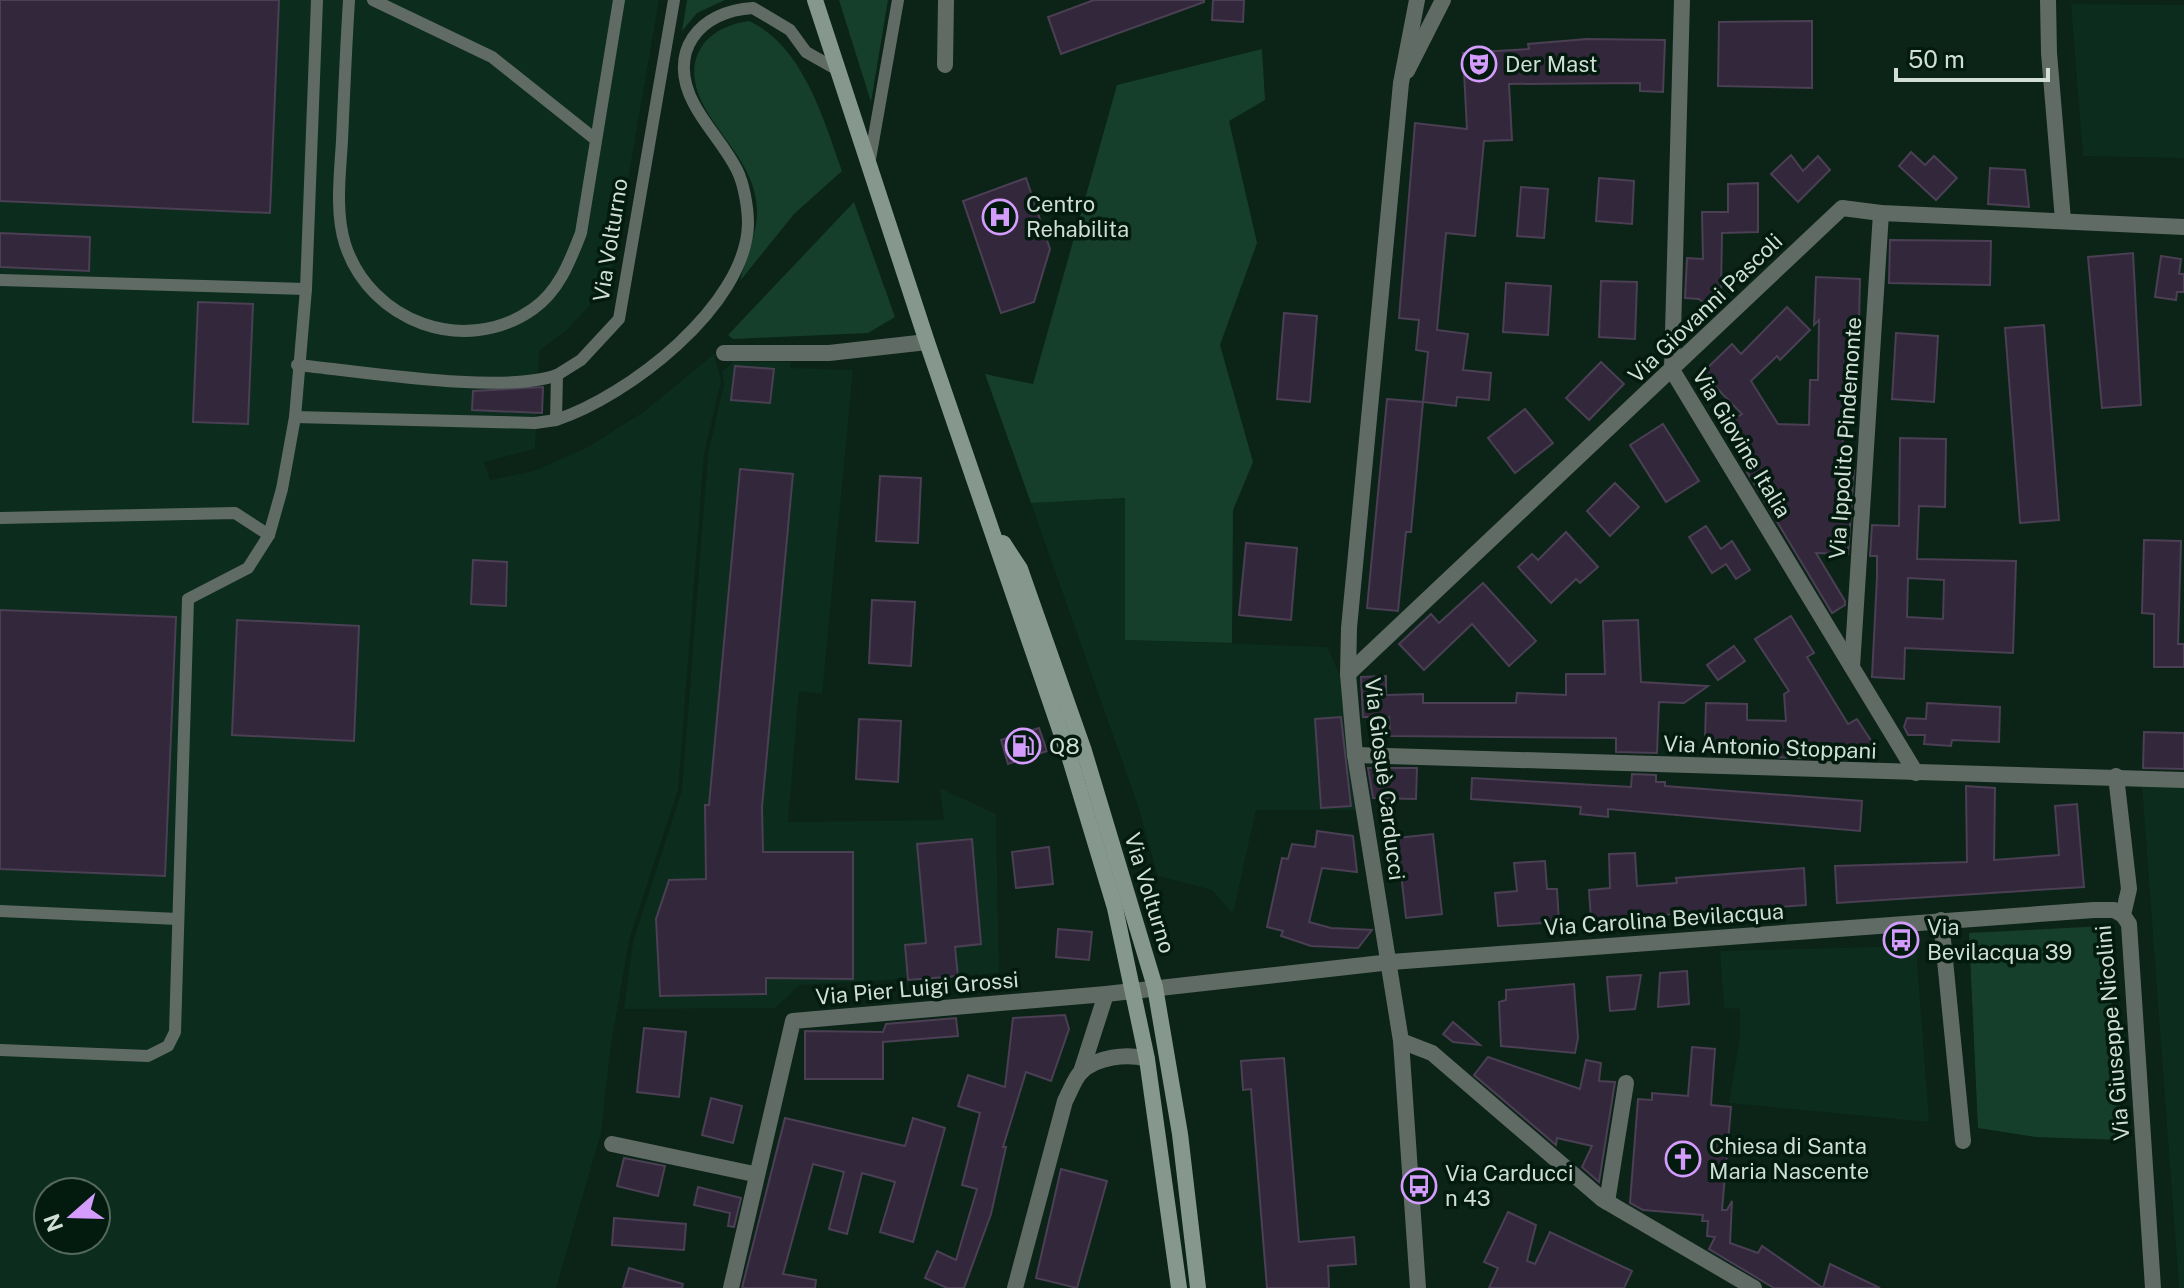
<svg xmlns="http://www.w3.org/2000/svg" width="2184" height="1288" viewBox="0 0 2184 1288" font-family="'Public Sans',sans-serif">
<style>
.built{fill:#0c2c1d;fill-rule:evenodd}
.green{fill:#153f2b}
.building{fill:#33283b;stroke:#4a3f53;stroke-width:2;fill-rule:evenodd}
.lines{fill:none;stroke-linecap:round;stroke-linejoin:round}
.lane{stroke:#606b65;stroke-width:12}
.street{stroke:#606b65;stroke-width:16}
.secondary{stroke:#86988e;stroke-width:16}
.labels{text-anchor:middle;stroke-width:7;stroke-linejoin:round;paint-order:stroke}
.poi-label{font-size:22px;fill:#d0ded5;stroke:#031a0f;text-anchor:start}
.street-label{font-size:22px;fill:#d0ded5;stroke:#031a0f}
</style>
<rect width="100%" height="100%" fill="#0c2318"/>
<g class="built">
<path d="M 0,0 L 659,0 L 613,266 L 595,299 L 569,328 L 539,351 L 535,449 L 484,462 L 490,480 L 534,471 L 588,447 L 645,411 L 714,354 L 721,381 L 704,454 L 678,790 L 629,940 L 611,1045 L 601,1133 L 556,1288 L 0,1288 ZM 48,1192 L 96,1192 L 96,1240 L 48,1240 Z"/>
<polygon points="2071,4 2184,5 2184,158 2083,156"/>
<polygon points="733,362 790,362 790,368 853,370 822,694 799,691 788,822 944,820 940,788 996,814 999,973 800,985 775,1008 624,1009 633,942 682,790 708,455 724,384 722,372"/>
<polygon points="1125,498 1126,640 1327,647 1345,686 1356,810 1256,810 1233,914 1212,890 1158,876 1137,803 1031,503"/>
<polygon points="2142,785 2184,786 2184,1288 2179,1288"/>
<polygon points="1916,946 1929,1122 1729,1103 1740,1037 1740,1009 1724,1008 1720,951"/>
</g>
<g class="green">
<polygon points="687,0 725,0 697,13 682,31"/>
<polygon points="839,0 888,0 871,102"/>
<path d="M 749,21 C 803,46 823,118 842,171 L 794,214 L 740,281 C 745,261 756,236 757,215 C 759,164 713,134 698,93 C 684,52 711,26 749,21 Z"/>
<polygon points="1262,49 1265,100 1229,121 1257,243 1220,345 1253,462 1233,510 1232,643 1125,640 1125,498 1031,503 985,374 1033,384 1117,85"/>
<polygon points="854,202 895,317 868,333 733,339 728,335"/>
<polygon points="2105,926 2123,1140 2035,1137 1978,1128 1969,933"/>
</g>
<g class="building">
<polygon points="0,0 279,0 270,213 0,201"/>
<polygon points="1094,0 1204,0 1204,2 1061,54 1048,17"/>
<polygon points="1213,0 1244,0 1243,22 1212,20"/>
<polygon points="1812,21 1812,88 1718,86 1719,22"/>
<polygon points="1587,39 1665,40 1663,92 1640,91 1640,83 1509,84 1512,140 1484,141 1475,236 1446,233 1437,330 1468,334 1463,370 1491,373 1489,400 1457,397 1456,406 1423,402 1428,352 1416,350 1419,320 1399,318 1415,123 1467,129 1463,53 1529,49 1528,44"/>
<polygon points="1911,152 1925,165 1934,156 1957,178 1936,200 1899,166"/>
<polygon points="1791,155 1803,171 1818,156 1830,170 1798,202 1771,174"/>
<polygon points="1990,168 2025,170 2029,207 1988,204"/>
<polygon points="1026,178 1050,249 1034,302 1001,313 963,201"/>
<polygon points="1599,178 1634,181 1632,224 1596,221"/>
<polygon points="1758,183 1758,232 1722,233 1721,292 1726,300 1713,311 1699,299 1685,298 1687,258 1703,259 1702,212 1728,212 1728,184"/>
<polygon points="1521,187 1548,189 1544,238 1517,236"/>
<polygon points="0,233 90,237 89,271 0,267"/>
<polygon points="1890,240 1991,241 1990,285 1889,283"/>
<polygon points="2133,253 2141,405 2102,408 2088,257"/>
<polygon points="2161,256 2181,259 2179,274 2184,274 2184,292 2177,292 2176,300 2155,297"/>
<polygon points="1816,277 1860,279 1858,368 1846,367 1844,401 1842,469 1854,470 1848,554 1816,553 1845,601 1845,605 1832,613 1747,472 1753,468 1725,424 1742,414 1702,373 1732,344 1741,354 1787,307 1810,330 1780,360 1777,356 1751,381 1778,424 1809,425 1810,380 1818,380 1819,320 1814,325"/>
<polygon points="1601,281 1637,282 1635,339 1599,337"/>
<polygon points="1506,283 1551,286 1548,335 1503,332"/>
<polygon points="198,302 253,304 248,424 193,422"/>
<polygon points="1284,313 1317,316 1310,402 1277,399"/>
<polygon points="2044,325 2059,520 2020,523 2005,328"/>
<polygon points="1896,333 1938,336 1934,402 1892,399"/>
<polygon points="1601,362 1624,384 1589,420 1566,398"/>
<polygon points="735,366 774,369 770,403 731,400"/>
<polygon points="543,387 542,413 472,410 473,391"/>
<polygon points="1387,399 1423,402 1411,532 1406,532 1398,611 1367,608"/>
<polygon points="1525,409 1553,443 1515,473 1488,438"/>
<polygon points="1663,424 1699,481 1666,502 1630,445"/>
<path d="M 1900,438 L 1946,439 L 1945,507 L 1919,506 L 1917,559 L 2016,561 L 2013,653 L 1905,648 L 1904,679 L 1872,677 L 1877,577 L 1877,556 L 1870,556 L 1872,525 L 1899,526 ZM 1908,578 L 1944,580 L 1943,619 L 1907,617 Z"/>
<polygon points="740,469 793,474 762,807 763,852 853,852 853,979 766,978 766,994 660,996 656,919 669,880 706,879 705,805 709,805"/>
<polygon points="880,476 921,478 918,543 876,541"/>
<polygon points="1615,483 1639,507 1610,536 1587,511"/>
<polygon points="1706,526 1721,549 1732,541 1750,570 1736,579 1726,564 1712,573 1689,537"/>
<polygon points="1566,532 1598,567 1580,583 1576,579 1551,603 1518,567 1532,554 1538,560"/>
<polygon points="2144,540 2181,541 2178,644 2184,644 2184,667 2154,667 2154,614 2142,613"/>
<polygon points="1246,543 1297,548 1291,620 1239,615"/>
<polygon points="473,560 507,562 506,606 471,604"/>
<polygon points="1483,583 1536,641 1509,666 1472,624 1424,670 1399,644 1431,614 1439,623"/>
<polygon points="872,600 915,602 911,666 869,663"/>
<polygon points="0,610 176,617 165,876 0,869"/>
<polygon points="1791,616 1814,653 1807,657 1848,724 1857,719 1872,742 1871,760 1773,757 1773,742 1705,740 1706,703 1747,704 1747,720 1786,721 1784,694 1789,691 1755,639"/>
<polygon points="237,620 359,626 354,741 232,735"/>
<polygon points="1638,620 1641,682 1708,686 1684,703 1659,702 1657,753 1616,752 1616,738 1390,736 1389,717 1363,717 1361,677 1386,676 1386,695 1423,694 1423,703 1516,703 1517,693 1566,695 1566,674 1605,674 1603,621"/>
<polygon points="1734,646 1745,661 1718,680 1707,665"/>
<polygon points="1927,703 2000,707 1999,742 1952,740 1951,746 1924,744 1925,735 1908,735 1904,727 1907,718 1926,719"/>
<polygon points="1341,717 1351,806 1321,808 1315,719"/>
<polygon points="859,719 901,721 898,782 856,779"/>
<polygon points="1039,728 1047,751 1008,764 1001,740"/>
<polygon points="2144,732 2184,733 2184,769 2143,768"/>
<polygon points="1368,768 1417,768 1416,799 1373,798"/>
<polygon points="1632,774 1656,775 1656,782 1665,782 1665,786 1862,801 1860,831 1608,809 1608,817 1580,814 1581,807 1471,799 1472,778 1631,787"/>
<polygon points="1966,786 1995,788 1994,860 2059,855 2055,806 2077,804 2084,887 1837,903 1835,866 1967,862"/>
<polygon points="1317,831 1353,836 1357,872 1322,868 1309,922 1331,928 1372,930 1358,948 1311,946 1281,936 1283,931 1267,927 1282,858 1288,859 1292,844 1315,847"/>
<polygon points="1433,834 1442,914 1406,918 1397,838"/>
<polygon points="972,839 981,944 955,947 958,976 908,980 905,945 926,943 917,844"/>
<polygon points="1049,847 1053,884 1016,888 1012,852"/>
<polygon points="1635,853 1637,886 1677,883 1676,878 1804,868 1806,905 1591,920 1589,890 1610,888 1609,854"/>
<polygon points="1545,861 1547,889 1557,889 1559,922 1498,926 1495,893 1517,891 1514,863"/>
<polygon points="1058,929 1092,932 1089,960 1056,957"/>
<polygon points="1687,971 1689,1004 1658,1007 1660,973"/>
<polygon points="1641,975 1635,1009 1610,1011 1607,977"/>
<polygon points="1574,984 1578,1038 1575,1053 1501,1046 1499,1002 1506,1000 1506,990"/>
<polygon points="1065,1015 1069,1029 1051,1081 1026,1072 1003,1147 1006,1147 991,1214 964,1288 947,1288 925,1278 937,1251 956,1260 977,1189 962,1185 980,1113 958,1106 968,1075 1005,1087 1013,1018"/>
<polygon points="956,1018 958,1036 883,1042 883,1079 805,1079 805,1031 883,1032 886,1024"/>
<polygon points="1453,1022 1480,1045 1453,1042 1443,1034"/>
<polygon points="644,1028 686,1032 679,1097 637,1092"/>
<polygon points="1692,1047 1715,1049 1711,1105 1731,1107 1722,1210 1727,1210 1732,1201 1730,1243 1758,1253 1762,1246 1823,1288 1830,1264 1880,1288 1774,1288 1709,1249 1715,1237 1707,1236 1708,1221 1702,1221 1703,1215 1643,1210 1630,1203 1638,1099 1652,1100 1652,1093 1688,1096"/>
<polygon points="1488,1057 1580,1089 1586,1060 1601,1063 1599,1081 1615,1082 1599,1182 1582,1167 1592,1146 1557,1138 1556,1145 1474,1075"/>
<polygon points="1284,1058 1299,1242 1354,1237 1356,1264 1328,1266 1329,1288 1267,1288 1251,1089 1243,1090 1241,1061"/>
<polygon points="711,1098 742,1106 733,1143 702,1135"/>
<polygon points="785,1118 905,1146 913,1118 945,1128 913,1242 880,1232 895,1182 862,1173 847,1234 829,1229 844,1172 813,1164 783,1274 816,1280 815,1288 742,1288"/>
<polygon points="624,1158 665,1166 658,1196 617,1186"/>
<polygon points="1061,1169 1107,1181 1077,1288 1036,1278"/>
<polygon points="698,1187 741,1198 734,1227 728,1226 730,1213 694,1205"/>
<polygon points="1508,1212 1536,1225 1527,1261 1535,1264 1550,1232 1632,1271 1624,1288 1489,1288 1498,1268 1484,1262"/>
<polygon points="614,1218 686,1224 684,1250 612,1245"/>
<polygon points="629,1268 683,1284 682,1288 623,1288"/>
</g>
<g class="lines">
<g class="lane">
<path d="M 349,0 C 346,47 344,94 342,141 C 340,174 335,212 345,244 C 370,322 465,357 533,309 C 559,291 570,261 581,233 L 619,0"/>
<polyline points="373,0 492,57 595,139"/>
<path d="M 674,0 L 619,319 L 581,360 L 557,375 L 556,420 C 627,397 746,306 748,224 C 748,208 744,184 737,170 C 725,146 706,127 694,104 C 666,52 699,11 753,8 L 790,30 L 806,52 L 836,69"/>
<polyline points="869,165 898,0"/>
<polyline points="0,280 306,289"/>
<path d="M 297,365 C 360,371 502,395 557,375"/>
<polyline points="295,417 535,423 556,420"/>
<polyline points="0,518 235,513 269,535"/>
<polyline points="0,911 178,919"/>
<polyline points="0,1050 148,1056 168,1046 175,1032 188,599 248,568 269,535 282,489 295,417 306,289 317,0"/>
</g>
<g class="street">
<polyline points="1417,0 1401,83 1349,628 1348,674 1355,755 1401,1041 1418,1288"/>
<polyline points="1682,0 1672,370 1916,773"/>
<polyline points="2048,0 2049,53 2063,220"/>
<polyline points="945,65 946,0"/>
<polyline points="1407,71 1443,0"/>
<polyline points="724,353 829,353 927,342"/>
<polyline points="1852,667 1881,213"/>
<polyline points="1348,674 1842,208 1881,213 2184,227"/>
<polyline points="1355,755 2184,780"/>
<polyline points="2116,776 2129,889 2123,915 2129,924 2153,1288"/>
<polyline points="1941,920 1963,1141"/>
<polyline points="1401,1041 1432,1053 1602,1199 1754,1288"/>
<polyline points="1081,1072 1106,994"/>
<polyline points="612,1144 754,1174"/>
<polyline points="1607,1202 1626,1083"/>
<polyline points="731,1288 793,1021 1106,994 1391,962 2094,910 2114,910 2123,915"/>
<path d="M 1015,1288 L 1065,1101 C 1070,1092 1074,1079 1081,1072 C 1096,1057 1127,1053 1147,1059"/>
</g>
<g class="secondary">
<polyline points="815,0 927,342 1070,759 1115,908 1147,1059 1179,1288"/>
<polyline points="1003,543 1020,569 1084,751 1155,987 1180,1134 1198,1288"/>
</g>
</g>
<defs>
<g id="theatre-ring" transform="scale(1.8)"><circle r="9.5" fill="#031a0f" stroke="#d49cfc" stroke-width="1.5"/><path d="M-5-5.5Q0-4 5-5.5V0Q5 5 0 6Q-5 5-5 0ZM-3.3-2.5H-1v1.5H-3.3ZM1-2.5H3.3v1.5H1ZM-2.8 1Q0 5.5 2.8 1Z" fill="#d49cfc"/></g>
<g id="hospital-ring" transform="scale(1.8)"><circle r="9.5" fill="#031a0f" stroke="#d49cfc" stroke-width="1.5"/><path d="M-5-5h3v3.5h4V-5h3V5h-3V1.5h-4V5h-3Z" fill="#d49cfc"/></g>
<g id="fuel-ring" transform="scale(1.8)"><circle r="9.5" fill="#031a0f" stroke="#d49cfc" stroke-width="1.5"/><path d="M-5.5-6h7V0h2V4h1.3V-2.5L3-4.5l.8-.8L6-3V5H2.5V1h-1V6h-7ZM-4.2-4.7v3.2H.2V-4.7Z" fill="#d49cfc"/></g>
<g id="bus-ring" transform="scale(1.8)"><circle r="9.5" fill="#031a0f" stroke="#d49cfc" stroke-width="1.5"/><path d="M-5-6H5V4H4V6H2V4H-2V6H-4V4H-5ZM-3.5-4V0h7V-4ZM-3.5 1.2v1.5H-2V1.2ZM2 1.2v1.5H3.5V1.2Z" fill="#d49cfc"/></g>
<g id="church-ring" transform="scale(1.8)"><circle r="9.5" fill="#031a0f" stroke="#d49cfc" stroke-width="1.5"/><path d="M-1.2-6h2.4v3.5h3.3v2.4h-3.3V6h-2.4V-.1h-3.3v-2.4h3.3Z" fill="#d49cfc"/></g>
</defs>
<g fill-rule="evenodd">
<use href="#theatre-ring" x="1479" y="64"/>
<use href="#hospital-ring" x="1000" y="217"/>
<use href="#fuel-ring" x="1023" y="746"/>
<use href="#bus-ring" x="1901" y="940"/>
<use href="#church-ring" x="1683" y="1159"/>
<use href="#bus-ring" x="1419" y="1186"/>
</g>
<g class="labels">
<g class="poi-label">
<text x="1505" y="72">Der Mast</text>
<text x="1026" y="212">Centro<tspan x="1026" dy="25">Rehabilita</tspan></text>
<text x="1049" y="754">Q8</text>
<text x="1927" y="935">Via<tspan x="1927" dy="25">Bevilacqua 39</tspan></text>
<text x="1709" y="1154">Chiesa di Santa<tspan x="1709" dy="25">Maria Nascente</tspan></text>
<text x="1445" y="1181">Via Carducci<tspan x="1445" dy="25">n 43</tspan></text>
</g>
<g class="street-label">
<text transform="translate(610 240) rotate(-81)" y="8">Via Volturno</text>
<text transform="translate(1705 308) rotate(-44)" y="8">Via Giovanni Pascoli</text>
<text transform="translate(1845 438) rotate(-86)" y="8">Via Ippolito Pindemonte</text>
<text transform="translate(1742 443) rotate(59)" y="8">Via Giovine Italia</text>
<text transform="translate(1770 747) rotate(2)" y="8">Via Antonio Stoppani</text>
<text transform="translate(1385 779) rotate(83)" y="8">Via Giosuè Carducci</text>
<text transform="translate(1150 893) rotate(73)" y="8">Via Volturno</text>
<text transform="translate(1664 919) rotate(-4)" y="8">Via Carolina Bevilacqua</text>
<text transform="translate(917 988) rotate(-5)" y="8">Via Pier Luigi Grossi</text>
<text transform="translate(2112 1033) rotate(-95)" y="8">Via Giuseppe Nicolini</text>
</g>
</g>
<g transform="translate(72 1216) rotate(250)"><circle r="38" fill="#031a0f" stroke="#55685e" stroke-width="2"/>
<path d="M0-6L14 30L0 20L-14 30Z" fill="#d49cfc"/>
<text y="-12" font-size="22" font-weight="bold" text-anchor="middle" fill="#d0ded5">N</text>
</g>
<path d="M1896 68v12h152v-12" fill="none" stroke="#d0ded5" stroke-width="4"/>
<text x="1908" y="68" font-size="24" fill="#d0ded5" stroke="#031a0f" stroke-width="6" paint-order="stroke">50 m</text>
</svg>
